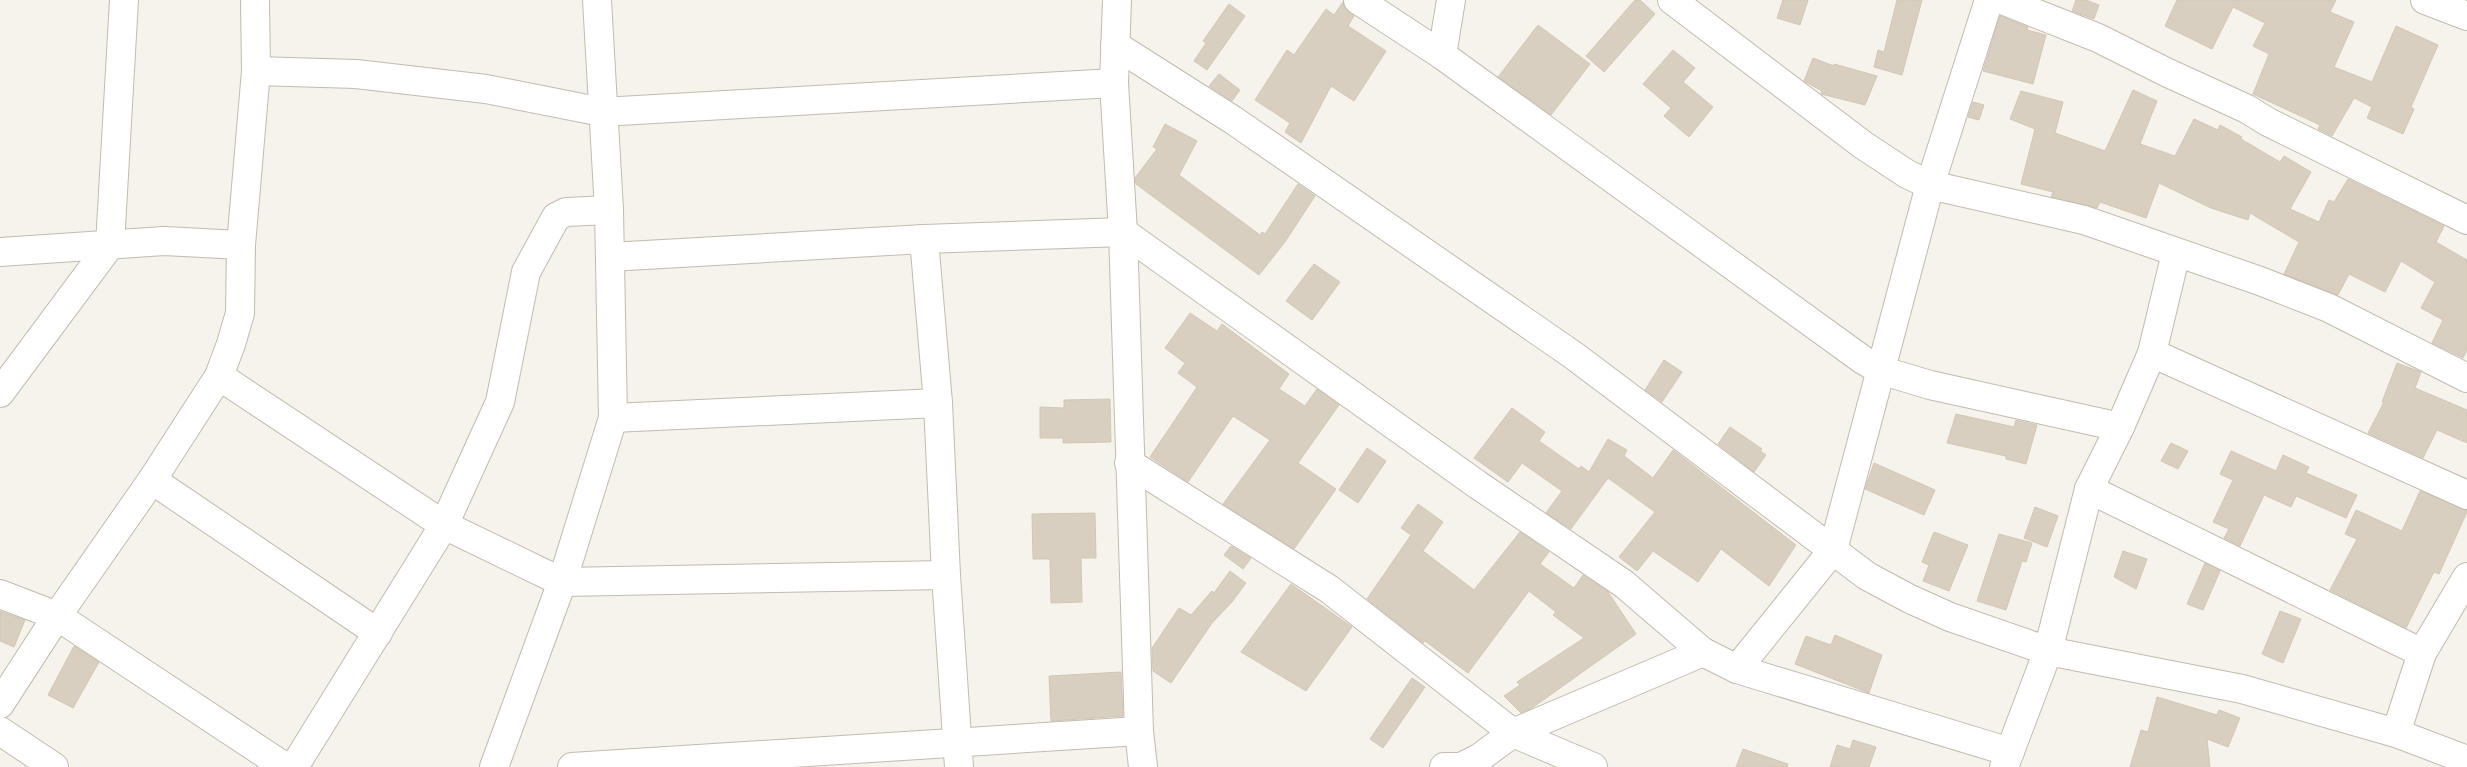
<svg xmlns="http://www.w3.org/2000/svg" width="2467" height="767" viewBox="0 0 2467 767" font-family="'Space Grotesk',sans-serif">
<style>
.building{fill:#d8cfc1;stroke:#d3c7b4}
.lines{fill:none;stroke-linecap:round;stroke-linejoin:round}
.minor-casing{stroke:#c2bbae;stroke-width:30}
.minor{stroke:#fff;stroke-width:28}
</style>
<rect width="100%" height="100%" fill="#f6f3ec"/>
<g class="building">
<polygon points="1635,0 1640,0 1655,14 1604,72 1586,56"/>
<polygon points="1783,0 1808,0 1800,25 1777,18"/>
<polygon points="1897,0 1922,0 1902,75 1874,67 1878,50 1884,52"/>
<polygon points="2076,0 2086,0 2099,5 2094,19 2072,11"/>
<polygon points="2177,0 2336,0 2330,12 2354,22 2334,67 2372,82 2396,26 2438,45 2411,107 2414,109 2403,134 2367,118 2372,107 2354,98 2332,136 2318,129 2320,125 2253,94 2269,54 2253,46 2265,23 2233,7 2212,49 2165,26"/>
<polygon points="1343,2 1344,7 1354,16 1348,26 1386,51 1354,101 1331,86 1301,143 1285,132 1290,123 1255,100 1287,50 1294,55 1326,9 1334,15"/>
<polygon points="1229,4 1245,16 1207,70 1194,61 1206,43 1203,41"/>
<polygon points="2000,16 2028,27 2027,30 2046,35 2033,84 1983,71"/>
<polygon points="1538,25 1590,64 1551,115 1498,77"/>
<polygon points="1673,50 1695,68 1683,82 1713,107 1689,137 1664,116 1671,108 1643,84"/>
<polygon points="1813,58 1834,66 1834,64 1877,76 1865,105 1821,94 1822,91 1804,81"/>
<polygon points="1219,74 1240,90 1232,101 1209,86"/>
<polygon points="2133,90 2157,101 2140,144 2175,156 2194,119 2218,130 2220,125 2242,137 2241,139 2280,162 2284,156 2311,172 2290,209 2319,222 2329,200 2334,202 2348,179 2444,226 2436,242 2467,260 2467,350 2463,358 2432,343 2443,320 2421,308 2435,282 2401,261 2385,292 2349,274 2338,295 2284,274 2299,242 2250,213 2248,220 2211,208 2159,183 2146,218 2100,202 2097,208 2051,197 2053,192 2021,184 2035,129 2010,119 2021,91 2063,102 2055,133 2105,151"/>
<polygon points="1973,102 1984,105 1979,120 1968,117"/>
<polygon points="1165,124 1197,141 1179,175 1260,235 1262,232 1265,234 1298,184 1315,196 1285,242 1259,275 1136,184 1135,178 1157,149 1153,147"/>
<polygon points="1314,264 1340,282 1312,320 1286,301"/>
<polygon points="1190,313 1217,331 1222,324 1289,374 1279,389 1305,406 1317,389 1339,405 1298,463 1336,489 1294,549 1223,504 1270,440 1233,416 1188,482 1150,457 1197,387 1178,373 1185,363 1165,348"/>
<polygon points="1664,360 1682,372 1662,402 1645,390"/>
<polygon points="2397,363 2421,372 2415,388 2467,410 2467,443 2437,430 2423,458 2368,433 2384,402 2382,402"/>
<polygon points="1110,399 1111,442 1063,443 1063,438 1040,438 1040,407 1064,408 1064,400"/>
<polygon points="1512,408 1545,432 1539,441 1579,469 1581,466 1589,472 1608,439 1627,450 1624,456 1653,478 1673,450 1796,545 1769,586 1721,549 1698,582 1653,551 1637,571 1619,557 1655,512 1608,478 1571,529 1546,513 1562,491 1522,463 1508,482 1474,458"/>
<polygon points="1956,414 2014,427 2016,420 2037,425 2026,464 2006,459 2006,456 1947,443"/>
<polygon points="1730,427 1762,449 1760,451 1766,455 1754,472 1718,444"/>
<polygon points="2171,443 2188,451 2178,469 2161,461"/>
<polygon points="1367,448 1386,461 1358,503 1339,490"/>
<polygon points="2231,451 2276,471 2283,455 2309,467 2306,473 2357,495 2346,518 2296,496 2291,507 2264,495 2240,546 2224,538 2229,529 2213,522 2233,480 2220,474"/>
<polygon points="1874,463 1935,490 1924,515 1865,489"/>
<polygon points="2420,491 2467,510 2467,512 2439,574 2434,572 2406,628 2330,590 2357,539 2345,534 2356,510 2402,531"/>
<polygon points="1418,504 1443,522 1423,551 1474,590 1520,532 1549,552 1540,564 1574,588 1583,575 1608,592 1636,634 1532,708 1521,713 1504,696 1520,685 1517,682 1584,638 1553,615 1556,612 1529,591 1468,673 1425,641 1423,643 1367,599 1411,535 1401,528"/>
<polygon points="2035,507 2058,516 2047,547 2024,538"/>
<polygon points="1095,513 1096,558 1081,558 1082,602 1051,603 1050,559 1033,559 1032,514"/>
<polygon points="1934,532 1968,545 1949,591 1923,581 1929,565 1922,562"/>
<polygon points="1999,534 2032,543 2026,562 2022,561 2006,610 1977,601"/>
<polygon points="1231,546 1251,558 1243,569 1224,555"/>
<polygon points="2123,551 2147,559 2136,589 2114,577"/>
<polygon points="2205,563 2220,571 2203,610 2187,604"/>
<polygon points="1230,571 1246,583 1232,602 1212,623 1171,683 1153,671 1152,648 1179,608 1191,615 1212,591 1214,593"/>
<polygon points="1291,584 1352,627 1306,691 1241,652"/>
<polygon points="0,611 25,620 14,647 0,641"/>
<polygon points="2280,611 2301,619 2283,663 2262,654"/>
<polygon points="1835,635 1882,655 1869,693 1795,664 1806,636 1831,645"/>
<polygon points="74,646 99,662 73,708 48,695"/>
<polygon points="1121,672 1123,716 1051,721 1049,676"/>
<polygon points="1412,678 1425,687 1383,748 1370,739"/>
<polygon points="2157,697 2217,715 2219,710 2240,718 2228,747 2207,739 2210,767 2130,767 2141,730 2148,732"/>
<polygon points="1853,740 1876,747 1869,767 1830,767 1837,745 1850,749"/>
<polygon points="1743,749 1788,764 1787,767 1736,767"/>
</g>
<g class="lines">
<g class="minor-casing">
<g id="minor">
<polyline points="1117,0 1114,83 1123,232 1139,731 1143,767"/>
<polyline points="1358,0 1442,55 1863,360 1880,370 1930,385 2120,427"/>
<polyline points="1672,0 1863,145 1907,174 1930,185 2084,220 2260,281 2329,308 2467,378"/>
<polyline points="2002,0 2098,38 2168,73 2247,109 2268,122 2467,220"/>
<polyline points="2425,0 2467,16"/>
<polyline points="1115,45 1233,120 1573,355 1867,576 1910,599 1950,617 2048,651 2242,689 2396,733 2467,760"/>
<polyline points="1442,55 1451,0"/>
<polyline points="256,71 356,74 486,89 602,112 1114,83"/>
<polyline points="924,239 938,403 946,575 959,767"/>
<polyline points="0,252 164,241 241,245"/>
<polyline points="610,257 924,239 1123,232 1478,485 1624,584 1703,652 1737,669 2010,752"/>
<polyline points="2152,353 2467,495"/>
<polyline points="219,376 444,525 562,582 946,575"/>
<polyline points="0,393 110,245 124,0"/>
<polyline points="613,418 938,403"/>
<polyline points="1129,463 1329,589 1513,733 1593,767"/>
<polyline points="152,480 378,633"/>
<polyline points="2089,489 2422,653"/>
<polyline points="0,594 57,616 285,767"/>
<polyline points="1737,669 1833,550 1930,185 1989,0"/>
<polyline points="0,704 57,616 152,480 219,376 231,344 240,313 241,245 256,71 255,0"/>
<polyline points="0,731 54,767"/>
<polyline points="2396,733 2422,653 2467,577"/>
<polyline points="294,767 444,525 500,402 526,272 556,217 566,212 609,210"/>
<polyline points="494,767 562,582 613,418 609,210 597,0"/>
<polyline points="572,767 1139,731"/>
<polyline points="1444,767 1461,767 1479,758 1513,733 1703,652"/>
<polyline points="2004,767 2048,651 2089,489 2120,427 2152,353 2176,253"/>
</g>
</g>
<use href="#minor" class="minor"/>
</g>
</svg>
